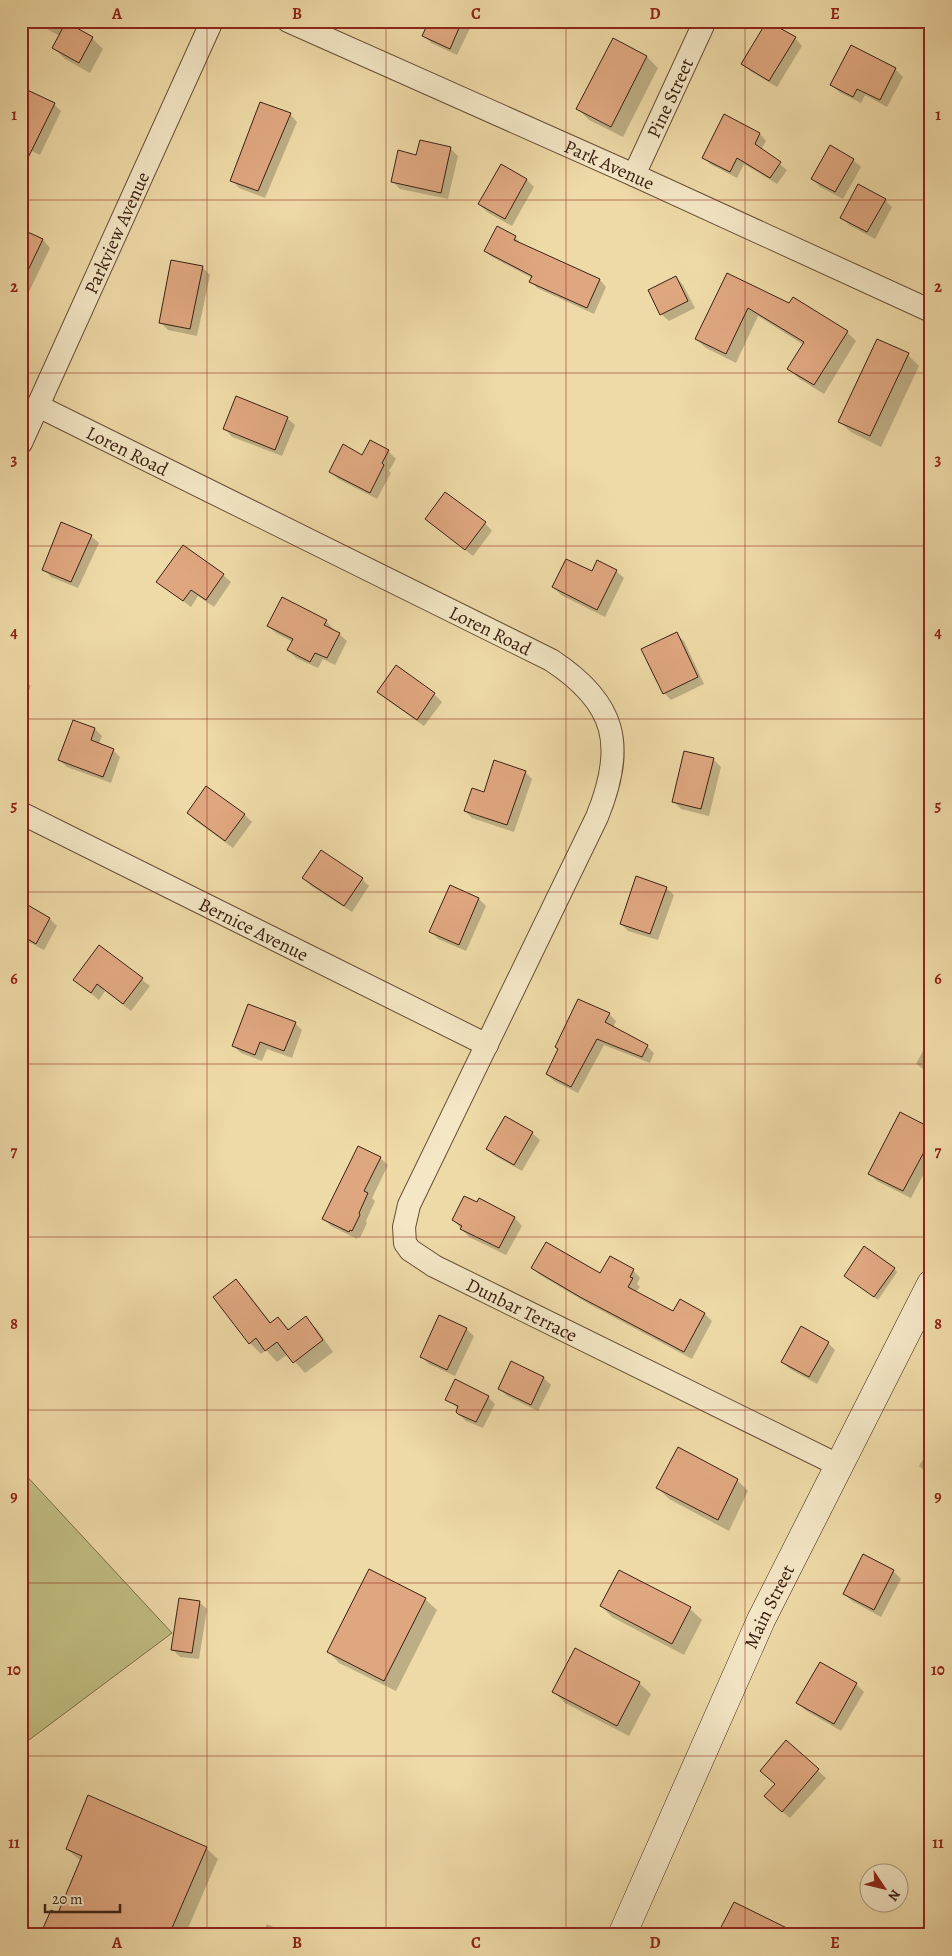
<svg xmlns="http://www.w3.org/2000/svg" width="952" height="1956" viewBox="0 0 952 1956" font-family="Alegreya,serif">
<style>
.garden{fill:#c0bd82;stroke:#7e6f4a}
.shadow{fill:#0003}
.building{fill:#dfa780;stroke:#3b2112}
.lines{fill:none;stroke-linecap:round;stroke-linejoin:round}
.street-casing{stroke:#684f37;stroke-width:24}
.secondary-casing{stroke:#3b2112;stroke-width:29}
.street{stroke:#f4e7c6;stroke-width:22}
.secondary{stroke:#f4e7c6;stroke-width:28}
.grid{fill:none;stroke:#8f2418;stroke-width:1;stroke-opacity:0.55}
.labels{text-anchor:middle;stroke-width:5;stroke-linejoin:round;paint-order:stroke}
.street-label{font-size:19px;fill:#3b2112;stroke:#f4e7c6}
.neatline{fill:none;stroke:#8f2418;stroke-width:2}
.grid-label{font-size:16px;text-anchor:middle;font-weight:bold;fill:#8f2418}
</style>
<rect width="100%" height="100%" fill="#eedaa7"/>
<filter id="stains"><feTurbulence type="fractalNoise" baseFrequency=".004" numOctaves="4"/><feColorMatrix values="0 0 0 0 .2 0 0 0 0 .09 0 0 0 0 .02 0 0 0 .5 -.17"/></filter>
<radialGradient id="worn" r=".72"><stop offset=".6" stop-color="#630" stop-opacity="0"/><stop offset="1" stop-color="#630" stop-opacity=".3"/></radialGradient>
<polygon class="garden" points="21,1470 172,1633 21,1746"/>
<g class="shadow">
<polygon points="32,21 71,21 69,25 92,38 103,49 90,73 65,59 53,47 60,36"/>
<polygon points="430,21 469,21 472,24 457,55 431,43 423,35"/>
<polygon points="795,38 802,46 777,87 750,71 743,63"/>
<polygon points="613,40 647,57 658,68 623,137 589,120 578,109"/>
<polygon points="851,47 895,69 903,77 887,107 865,95 861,103 839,92 832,85"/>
<polygon points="54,104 61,111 40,155 21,146"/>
<polygon points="290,114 297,122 265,198 239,188 232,180"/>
<polygon points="760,134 766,141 761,150 787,170 777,184 744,164 737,178 710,164 704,157"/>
<polygon points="450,148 458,156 448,199 400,189 392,181 417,156"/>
<polygon points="853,160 861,167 843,199 820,187 813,179"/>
<polygon points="501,165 527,180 534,187 512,226 487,212 479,204"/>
<polygon points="885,200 892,207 875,239 849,225 841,217"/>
<polygon points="21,230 43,240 50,248 28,294 21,290"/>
<polygon points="515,237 521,244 600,280 606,287 594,314 537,288 531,281 532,278 492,257 485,251"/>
<polygon points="202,267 210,275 197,336 168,330 160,322"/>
<polygon points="727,274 847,332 856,341 824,394 798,378 789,369 804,345 758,316 736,363 706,348 696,339"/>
<polygon points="676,277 683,285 695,308 669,321 661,314"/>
<polygon points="908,355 919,366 881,447 851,432 839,421"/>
<polygon points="287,418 295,425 282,456 232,437 225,429"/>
<polygon points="388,451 396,459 389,471 391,473 377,499 338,479 330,471 363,457"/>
<polygon points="426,519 485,523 492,531 473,556"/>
<polygon points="91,536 99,543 78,588 51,577 44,569"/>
<polygon points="183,546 223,575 231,582 214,607 198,596 191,607 158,582"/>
<polygon points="616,571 624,578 605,617 561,595 553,587 592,573"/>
<polygon points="326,621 333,629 332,630 339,634 347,641 335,665 323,659 318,668 296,658 288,650 293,642 276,633 268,626"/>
<polygon points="676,634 684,641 704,684 671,700 664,693"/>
<polygon points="396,667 434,694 442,702 424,726 386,699 378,692"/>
<polygon points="21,678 31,686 21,706"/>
<polygon points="95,729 102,736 99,744 113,750 120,757 111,783 67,767 59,760"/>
<polygon points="713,759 721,767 709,816 681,809 673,801"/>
<polygon points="525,772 532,779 514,832 472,818 465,811 484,793"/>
<polygon points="207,788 245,815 252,822 233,848 196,821 188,813"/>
<polygon points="304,878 362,879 369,886 352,912 311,886"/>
<polygon points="666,888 674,895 658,940 628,931 621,924"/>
<polygon points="479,899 486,906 466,951 438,939 431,931"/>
<polygon points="21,903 50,919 57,926 44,950 21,938"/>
<polygon points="99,947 150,986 131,1011 105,991 99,1000 74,980"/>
<polygon points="609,1014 616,1021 613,1028 647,1046 654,1053 650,1063 604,1045 578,1093 554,1081 547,1074"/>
<polygon points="295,1023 302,1030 292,1058 267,1049 262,1061 241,1053 233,1046"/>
<polygon points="924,1049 931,1052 931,1074 916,1064"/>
<polygon points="931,1130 931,1160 911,1198 877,1181 869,1173"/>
<polygon points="532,1133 540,1140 522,1171 495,1156 487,1149"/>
<polygon points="380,1158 388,1165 372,1198 375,1201 366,1221 367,1223 360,1238 358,1237 357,1239 331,1226 324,1219"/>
<polygon points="480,1200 515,1218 522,1226 506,1255 469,1237 453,1220 477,1204"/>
<polygon points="533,1268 600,1275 633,1270 640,1278 637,1284 640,1287 636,1292 674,1313 680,1300 705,1314 712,1321 692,1359 589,1304 540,1275"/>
<polygon points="894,1269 897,1272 878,1300 849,1279"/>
<polygon points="236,1280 247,1292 272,1324 278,1318 290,1330 306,1318 317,1329 333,1352 305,1373 288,1354 277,1362 266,1350 261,1354 250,1343"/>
<polygon points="466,1329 474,1336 455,1376 429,1364 421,1356"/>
<polygon points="828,1343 835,1350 817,1384 790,1369 782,1362"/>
<polygon points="544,1378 551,1385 538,1411 507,1396 500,1389"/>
<polygon points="488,1397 495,1404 483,1428 466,1421 458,1414 459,1409 447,1399"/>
<polygon points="931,1447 931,1476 919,1466"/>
<polygon points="737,1480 748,1491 729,1531 669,1499 658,1488"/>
<polygon points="864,1556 893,1571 901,1579 881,1617 852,1601 844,1594"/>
<polygon points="619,1571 690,1609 702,1620 684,1655 612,1617 601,1606"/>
<polygon points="425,1599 437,1610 396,1691 339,1663 328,1651"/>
<polygon points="199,1602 207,1609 199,1659 180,1657 173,1650"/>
<polygon points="820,1664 856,1684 864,1692 841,1731 805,1710 798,1703"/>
<polygon points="639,1683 651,1694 629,1736 565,1703 554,1692"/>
<polygon points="786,1742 826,1778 790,1818 773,1804"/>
<polygon points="206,1848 218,1859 185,1935 42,1935 58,1914 81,1861 67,1849"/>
<polygon points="267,1924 291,1935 262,1935"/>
</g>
<g class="building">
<polygon points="429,21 462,21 450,49 422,36"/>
<polygon points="767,21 796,37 769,81 741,64"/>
<polygon points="66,22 93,37 79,63 52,48"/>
<polygon points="613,38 647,56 611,127 576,109"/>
<polygon points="851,45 896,68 880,100 857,89 853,97 830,85"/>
<polygon points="21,87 55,103 21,172"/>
<polygon points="260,102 291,113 258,191 230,181"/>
<polygon points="724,114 760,133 755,144 781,162 770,178 737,158 730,172 702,158"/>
<polygon points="420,140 451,147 441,193 391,182 398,150 416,155"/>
<polygon points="830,145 854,159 835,192 811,179"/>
<polygon points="501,164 527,179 505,219 478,204"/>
<polygon points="858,184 886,199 867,232 840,218"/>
<polygon points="497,226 516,236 514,240 600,279 587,308 529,282 532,276 484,251"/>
<polygon points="21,229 43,239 21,285"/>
<polygon points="171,260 203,266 190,329 159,323"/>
<polygon points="727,273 789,303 793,297 848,331 814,385 787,369 804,342 748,308 726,354 695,339"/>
<polygon points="676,276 688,301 660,315 648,290"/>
<polygon points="877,339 909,353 870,436 838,422"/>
<polygon points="236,396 288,417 275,450 223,429"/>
<polygon points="370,440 389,450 382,463 384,465 370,493 329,472 343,444 362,455"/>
<polygon points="445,492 486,522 465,550 425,519"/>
<polygon points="61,522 92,535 71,582 42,570"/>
<polygon points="183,545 224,574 206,600 191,590 183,601 156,582"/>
<polygon points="566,559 592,571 597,560 617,570 597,610 552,587"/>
<polygon points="282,597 327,620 324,625 340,633 327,658 315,653 310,662 287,650 293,639 267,626"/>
<polygon points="677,632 698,677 663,694 641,649"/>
<polygon points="396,665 435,693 417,720 377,692"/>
<polygon points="73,720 95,728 91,740 114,749 103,777 58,760"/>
<polygon points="684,751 714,758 701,809 672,802"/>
<polygon points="494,760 526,771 507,825 464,811 472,788 484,792"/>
<polygon points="206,786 245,814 225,841 187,813"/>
<polygon points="321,850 363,878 344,906 302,878"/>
<polygon points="636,876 667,887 650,934 620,924"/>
<polygon points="450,885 479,898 459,945 429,932"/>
<polygon points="21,901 50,918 36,944 21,935"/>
<polygon points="99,945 143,978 123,1004 97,984 91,993 73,980"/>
<polygon points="578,999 610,1013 605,1022 648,1045 642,1057 597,1039 571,1087 546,1074 558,1049 555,1047"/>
<polygon points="248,1004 296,1022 284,1051 260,1042 255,1055 232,1046"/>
<polygon points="900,1112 931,1128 931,1139 903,1191 868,1174"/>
<polygon points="505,1116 533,1132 514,1165 486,1149"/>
<polygon points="358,1146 381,1157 364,1191 368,1193 359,1213 360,1215 352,1231 350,1230 349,1232 322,1219"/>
<polygon points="464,1196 477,1202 479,1198 515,1217 499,1248 460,1229 462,1226 452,1220"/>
<polygon points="546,1242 600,1273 610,1256 634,1269 630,1277 633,1278 628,1287 673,1311 680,1299 705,1313 684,1352 580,1297 531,1268"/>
<polygon points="864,1246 895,1268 874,1297 844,1276"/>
<polygon points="236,1279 270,1323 278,1317 288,1330 306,1316 323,1340 293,1363 277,1342 265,1351 256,1338 249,1344 213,1297"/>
<polygon points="439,1315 467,1328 447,1370 420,1357"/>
<polygon points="801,1326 829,1342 809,1377 781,1362"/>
<polygon points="511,1361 544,1377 531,1405 498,1389"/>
<polygon points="455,1379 489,1396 476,1422 458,1414 456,1412 458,1406 445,1400"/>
<polygon points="678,1447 738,1479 718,1520 656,1488"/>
<polygon points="863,1554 894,1570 874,1610 843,1594"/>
<polygon points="369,1569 426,1598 384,1681 327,1652"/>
<polygon points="619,1570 691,1607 672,1644 600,1606"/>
<polygon points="179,1598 200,1601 192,1653 171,1650"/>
<polygon points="575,1648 640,1682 617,1726 552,1692"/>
<polygon points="820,1662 857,1683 834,1724 796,1703"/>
<polygon points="786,1740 819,1769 782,1812 764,1796 775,1784 760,1771"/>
<polygon points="88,1795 207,1847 169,1935 40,1935 51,1910 58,1913 82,1856 66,1849"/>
<polygon points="734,1902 801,1935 717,1935"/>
</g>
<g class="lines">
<g class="street-casing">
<g id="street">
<path id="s1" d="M 288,21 L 634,175 L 931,311"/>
<path id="s2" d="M 634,175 L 705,21"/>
<path id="s3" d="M 38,406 L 551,660 C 617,703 626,746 597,817 L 409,1205 L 404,1227 L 405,1243 L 410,1250 L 434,1266 L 838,1465"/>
<path id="s4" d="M 21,443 L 212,21"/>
<path id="s5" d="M 21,813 L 487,1045"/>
</g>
</g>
<g class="secondary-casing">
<g id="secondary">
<path id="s6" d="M 622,1935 L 761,1620 L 931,1284"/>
</g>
</g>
<use href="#street" class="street"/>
<use href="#secondary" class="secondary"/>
</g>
<path class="grid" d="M 207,21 L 207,1935M 386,21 L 386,1935M 566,21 L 566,1935M 745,21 L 745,1935M 21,200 L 931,200M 21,373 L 931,373M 21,546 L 931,546M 21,719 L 931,719M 21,892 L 931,892M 21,1064 L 931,1064M 21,1237 L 931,1237M 21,1410 L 931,1410M 21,1583 L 931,1583M 21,1756 L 931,1756"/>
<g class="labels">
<g class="street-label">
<text dy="7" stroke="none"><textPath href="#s2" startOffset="85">Pine Street</textPath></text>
<text dy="7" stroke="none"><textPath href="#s1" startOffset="352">Park Avenue</textPath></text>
<text dy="7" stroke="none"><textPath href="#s4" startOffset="231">Parkview Avenue</textPath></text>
<text dy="7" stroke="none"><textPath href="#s3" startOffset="100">Loren Road</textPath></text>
<text dy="7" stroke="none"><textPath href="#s3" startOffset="505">Loren Road</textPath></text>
<text dy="7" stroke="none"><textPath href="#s5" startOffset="260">Bernice Avenue</textPath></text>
<text dy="7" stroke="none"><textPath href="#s3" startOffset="1361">Dunbar Terrace</textPath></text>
<text dy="7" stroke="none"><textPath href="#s6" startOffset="360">Main Street</textPath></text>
</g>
</g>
<rect width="952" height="1956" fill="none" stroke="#eedaa7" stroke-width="55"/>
<g transform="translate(884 1888) rotate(125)"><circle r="24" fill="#f4e7c6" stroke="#aa987e"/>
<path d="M0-4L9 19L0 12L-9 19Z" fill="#8f2418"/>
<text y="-8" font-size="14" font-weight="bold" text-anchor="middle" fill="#3b2112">N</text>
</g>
<path d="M45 1904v8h75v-8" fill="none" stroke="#3b2112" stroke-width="2.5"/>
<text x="52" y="1904" font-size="15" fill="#3b2112" stroke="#f4e7c6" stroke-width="4" paint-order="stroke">20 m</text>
<rect x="28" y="28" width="896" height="1900" class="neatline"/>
<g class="grid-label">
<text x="117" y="19">A</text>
<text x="297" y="19">B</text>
<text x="476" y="19">C</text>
<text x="655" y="19">D</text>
<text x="835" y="19">E</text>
<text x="14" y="120">1</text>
<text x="938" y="120">1</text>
<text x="14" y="292">2</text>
<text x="938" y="292">2</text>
<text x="14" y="465">3</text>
<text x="938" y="465">3</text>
<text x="14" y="638">4</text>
<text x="938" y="638">4</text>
<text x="14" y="811">5</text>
<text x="938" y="811">5</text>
<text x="14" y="984">6</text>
<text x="938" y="984">6</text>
<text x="14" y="1157">7</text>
<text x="938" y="1157">7</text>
<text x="14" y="1329">8</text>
<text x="938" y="1329">8</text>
<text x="14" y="1502">9</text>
<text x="938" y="1502">9</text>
<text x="14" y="1675">10</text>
<text x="938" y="1675">10</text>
<text x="14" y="1848">11</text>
<text x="938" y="1848">11</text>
<text x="117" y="1948">A</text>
<text x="297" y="1948">B</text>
<text x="476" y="1948">C</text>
<text x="655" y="1948">D</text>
<text x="835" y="1948">E</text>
</g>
<rect width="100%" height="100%" filter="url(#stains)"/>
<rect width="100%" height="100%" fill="url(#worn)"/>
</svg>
